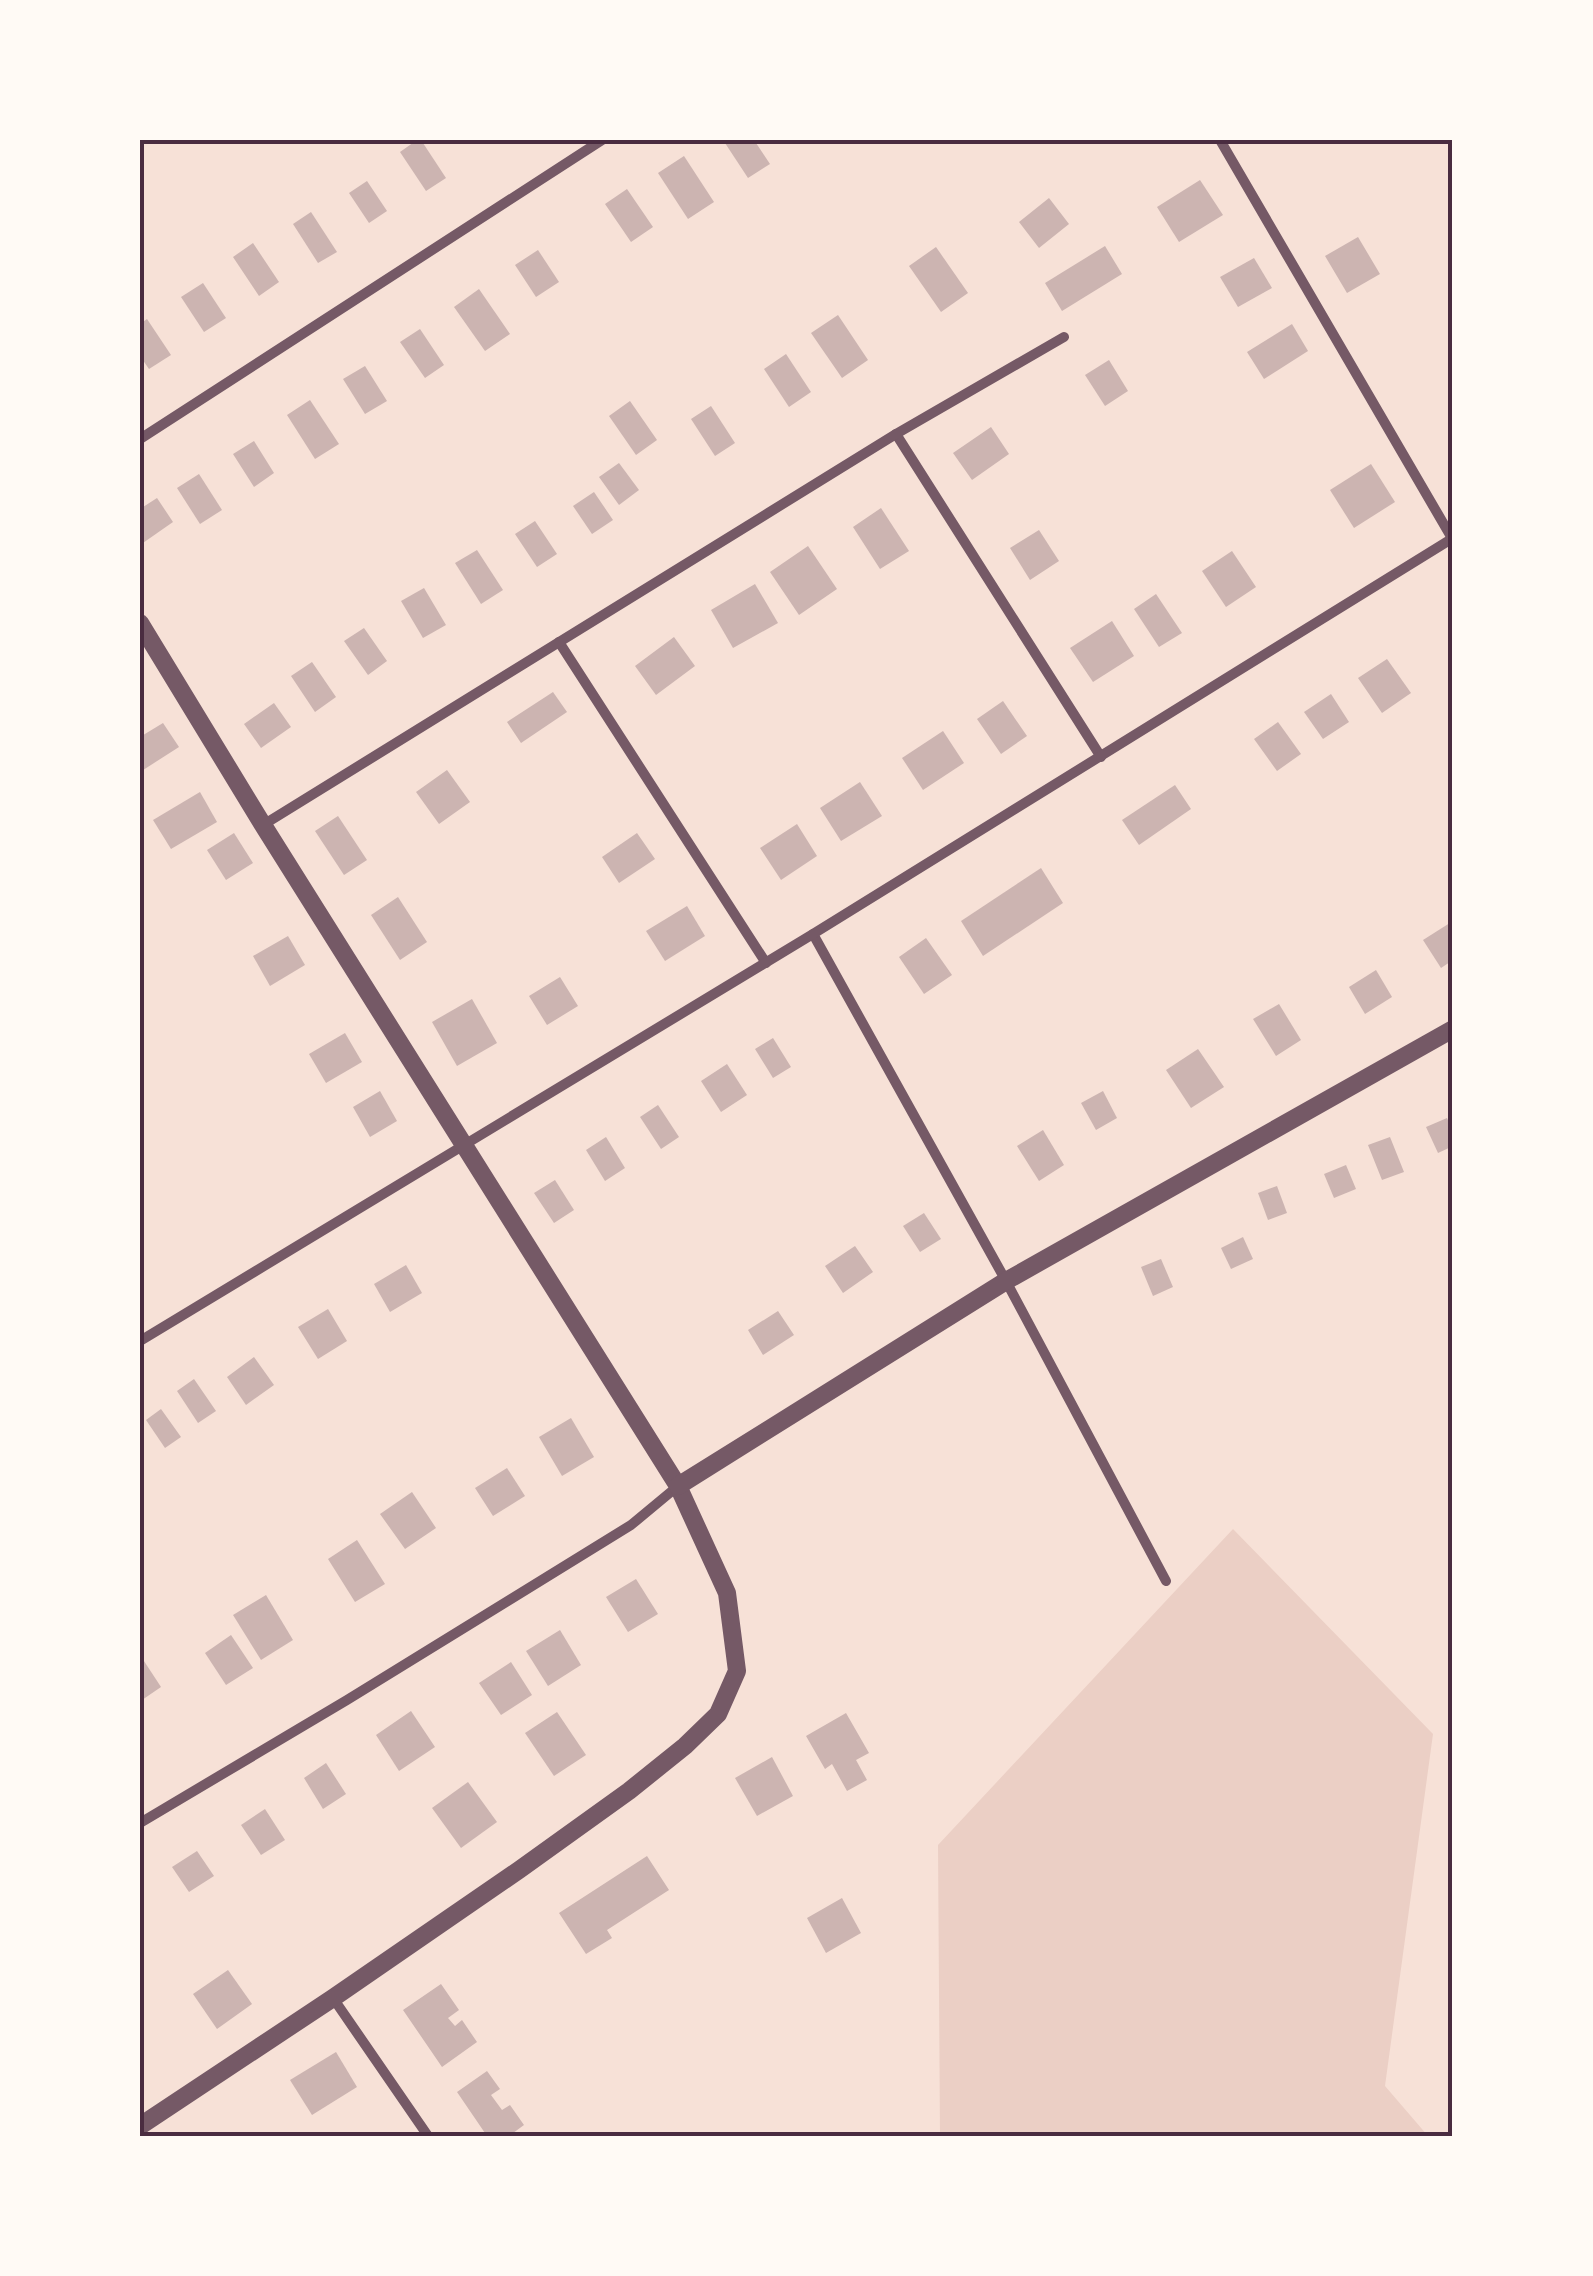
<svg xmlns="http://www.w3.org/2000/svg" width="1593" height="2276" viewBox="0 0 1593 2276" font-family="'Fira Sans',sans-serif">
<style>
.green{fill:#ebcfc5}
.building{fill:#ccb4b1}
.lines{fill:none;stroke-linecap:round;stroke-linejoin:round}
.minor{stroke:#755966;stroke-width:10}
.tertiary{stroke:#755966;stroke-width:18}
.neatline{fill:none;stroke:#4a2c40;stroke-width:4}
</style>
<rect width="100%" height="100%" fill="#f7e1d7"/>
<polygon class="green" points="1233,1529 1433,1734 1385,2086 1428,2136 940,2136 938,1845"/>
<g class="building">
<polygon points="417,140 421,140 446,178 426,191 400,152"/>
<polygon points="723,140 754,140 770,164 748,178"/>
<polygon points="684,156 714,202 688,219 658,173"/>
<polygon points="1200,180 1223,215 1179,242 1157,207"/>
<polygon points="367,181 387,211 369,223 349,193"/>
<polygon points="627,189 653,227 631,242 605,204"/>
<polygon points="1049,198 1069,224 1039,248 1019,222"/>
<polygon points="311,212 337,252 318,263 293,224"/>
<polygon points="1358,237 1380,274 1347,293 1325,256"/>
<polygon points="253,243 279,282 259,296 233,257"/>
<polygon points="1105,246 1122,274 1062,311 1045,283"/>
<polygon points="936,247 968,293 941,312 909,266"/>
<polygon points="538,250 559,282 536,297 515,265"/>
<polygon points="1254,258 1272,288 1238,307 1220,277"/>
<polygon points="203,283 226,318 204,332 181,297"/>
<polygon points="479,289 510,334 485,351 454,307"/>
<polygon points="838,315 868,360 842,378 811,333"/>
<polygon points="147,319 171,355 149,369 140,356 140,324"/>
<polygon points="1292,324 1308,351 1264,379 1247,352"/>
<polygon points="420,329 444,365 425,378 400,342"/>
<polygon points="786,354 811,392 789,407 764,369"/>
<polygon points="1109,360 1128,391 1105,406 1085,375"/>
<polygon points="365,366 387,401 365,414 343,379"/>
<polygon points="310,400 339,444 315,459 287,415"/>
<polygon points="630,401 657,440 636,455 609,416"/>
<polygon points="711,406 735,443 715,456 691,419"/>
<polygon points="991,427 1009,454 972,480 953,453"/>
<polygon points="254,441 274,473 254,487 233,454"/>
<polygon points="619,463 639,490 619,505 599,477"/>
<polygon points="1371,464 1395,502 1354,528 1330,490"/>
<polygon points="199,474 222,510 200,524 177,488"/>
<polygon points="594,492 613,520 592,534 573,506"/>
<polygon points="157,498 173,522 140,545 140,509"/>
<polygon points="881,508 909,551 880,569 853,527"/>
<polygon points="535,521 557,554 537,567 515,534"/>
<polygon points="1039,530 1059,561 1030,580 1010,548"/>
<polygon points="808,546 837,589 799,615 770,572"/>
<polygon points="477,550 503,590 481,604 455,563"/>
<polygon points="1232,551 1256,587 1226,607 1202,571"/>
<polygon points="755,584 778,623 733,648 711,610"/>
<polygon points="424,588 446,625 423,638 401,601"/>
<polygon points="1156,594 1182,633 1159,647 1134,609"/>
<polygon points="1112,621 1134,656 1093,682 1070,648"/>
<polygon points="364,628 387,661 368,675 344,641"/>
<polygon points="674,637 695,666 656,695 635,666"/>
<polygon points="1387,659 1411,693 1382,713 1358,678"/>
<polygon points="312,662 336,697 315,712 291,676"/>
<polygon points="553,692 567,712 521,743 507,722"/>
<polygon points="1331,694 1349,722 1323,739 1304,712"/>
<polygon points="1003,701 1027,736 1001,754 977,719"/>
<polygon points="274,703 291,727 261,748 244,724"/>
<polygon points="1278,722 1301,754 1277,771 1254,739"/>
<polygon points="163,723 179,747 140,772 140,737"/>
<polygon points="943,731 964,763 923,790 902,758"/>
<polygon points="447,770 470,802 439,824 416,792"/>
<polygon points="860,782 882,816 841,841 820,808"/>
<polygon points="1175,785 1191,809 1139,845 1122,820"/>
<polygon points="200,792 217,822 171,849 153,820"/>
<polygon points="338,816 367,860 344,875 315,831"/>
<polygon points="797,824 817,856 781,880 760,848"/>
<polygon points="234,833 253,863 226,880 207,850"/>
<polygon points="637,833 655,859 619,883 602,857"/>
<polygon points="1041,868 1063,903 983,956 961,921"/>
<polygon points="398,897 427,942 400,960 371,915"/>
<polygon points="687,906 705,936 665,961 646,931"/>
<polygon points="1453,921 1453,960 1441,968 1423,940"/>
<polygon points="288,936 305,965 270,986 253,956"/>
<polygon points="926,938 952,975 924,994 899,957"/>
<polygon points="1376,970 1392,997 1365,1014 1349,987"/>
<polygon points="560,977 578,1006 547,1025 529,996"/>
<polygon points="472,999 497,1043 457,1066 432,1022"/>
<polygon points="1279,1004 1301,1040 1276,1056 1253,1019"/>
<polygon points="345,1033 362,1062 326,1083 309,1054"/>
<polygon points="773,1038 791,1067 773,1078 755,1049"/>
<polygon points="1198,1049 1224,1087 1191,1108 1166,1070"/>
<polygon points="727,1064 747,1095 721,1112 701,1081"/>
<polygon points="380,1091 397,1121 370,1137 353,1107"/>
<polygon points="1103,1091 1117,1118 1096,1130 1081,1103"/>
<polygon points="658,1105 679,1137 661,1149 640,1117"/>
<polygon points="1447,1118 1453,1132 1453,1146 1438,1153 1426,1127"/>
<polygon points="1043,1130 1064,1165 1039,1181 1017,1146"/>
<polygon points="606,1137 625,1168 605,1181 586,1150"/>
<polygon points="1390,1137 1404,1172 1382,1180 1368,1145"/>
<polygon points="1346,1165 1356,1189 1334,1198 1324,1174"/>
<polygon points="555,1180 574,1210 554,1223 534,1193"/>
<polygon points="1277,1186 1287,1213 1268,1220 1258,1193"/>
<polygon points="924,1213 941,1239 920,1252 903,1226"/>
<polygon points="1243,1237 1253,1259 1231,1269 1221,1248"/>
<polygon points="855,1246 873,1272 843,1293 825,1266"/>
<polygon points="1161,1259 1173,1287 1153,1296 1141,1267"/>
<polygon points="406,1265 422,1293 390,1312 374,1284"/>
<polygon points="328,1309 347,1341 318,1359 298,1327"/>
<polygon points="778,1311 794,1335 763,1355 748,1330"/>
<polygon points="254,1357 274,1385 246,1405 227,1377"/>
<polygon points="194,1379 216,1411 198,1423 177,1391"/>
<polygon points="161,1409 181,1437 165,1448 146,1420"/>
<polygon points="571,1418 594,1457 562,1476 539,1437"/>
<polygon points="507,1468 525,1496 493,1516 475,1488"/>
<polygon points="412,1492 436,1528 405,1549 380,1514"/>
<polygon points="357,1540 385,1584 355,1602 328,1559"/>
<polygon points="636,1579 658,1614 628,1632 606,1597"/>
<polygon points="266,1595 293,1640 261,1660 233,1615"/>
<polygon points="560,1630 581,1665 548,1686 526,1651"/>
<polygon points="231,1635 253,1668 226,1685 205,1653"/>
<polygon points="140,1655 161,1687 142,1700 140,1697"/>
<polygon points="511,1662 532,1695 501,1715 479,1683"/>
<polygon points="411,1711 435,1747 399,1771 376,1735"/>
<polygon points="557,1712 586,1755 554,1776 525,1733"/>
<polygon points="846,1713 869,1753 856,1760 867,1780 847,1791 832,1764 825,1769 806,1736"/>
<polygon points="772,1757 793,1796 757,1816 735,1778"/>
<polygon points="326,1763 346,1794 323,1809 304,1778"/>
<polygon points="468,1782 497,1822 461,1848 432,1808"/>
<polygon points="265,1809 285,1840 261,1855 241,1825"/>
<polygon points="197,1851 214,1876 189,1892 172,1867"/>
<polygon points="647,1856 669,1890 607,1930 612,1938 586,1954 559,1913"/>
<polygon points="842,1898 861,1933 826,1953 807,1918"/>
<polygon points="228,1970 252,2004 217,2029 193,1994"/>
<polygon points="441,1984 459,2010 448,2018 455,2026 462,2020 477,2042 442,2067 403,2010"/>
<polygon points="336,2052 357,2087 312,2115 290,2080"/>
<polygon points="487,2071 500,2089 491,2095 502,2110 510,2105 524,2125 509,2136 487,2136 457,2092"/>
</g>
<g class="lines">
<g class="minor">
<polyline points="1220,140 1453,540"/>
<polyline points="896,434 1101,757"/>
<polyline points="140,439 602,140"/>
<polyline points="559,642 766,963"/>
<polyline points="263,825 896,434 1064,337"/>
<polyline points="813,934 1006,1281 1166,1581"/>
<polyline points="140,1341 813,934 1453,538"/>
<polyline points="140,1823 347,1700 631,1525 678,1486"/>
<polyline points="333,1998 428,2136"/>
</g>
<g class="tertiary">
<polyline points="140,623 263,825 678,1486 727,1593 737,1671 718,1714 685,1746 629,1791 519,1870 333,1998 140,2126"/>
<polyline points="678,1486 1006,1281 1453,1029"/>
</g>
</g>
<rect width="1593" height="2276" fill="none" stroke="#fffaf5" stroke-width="285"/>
<rect x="142" y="142" width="1308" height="1992" class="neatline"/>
</svg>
